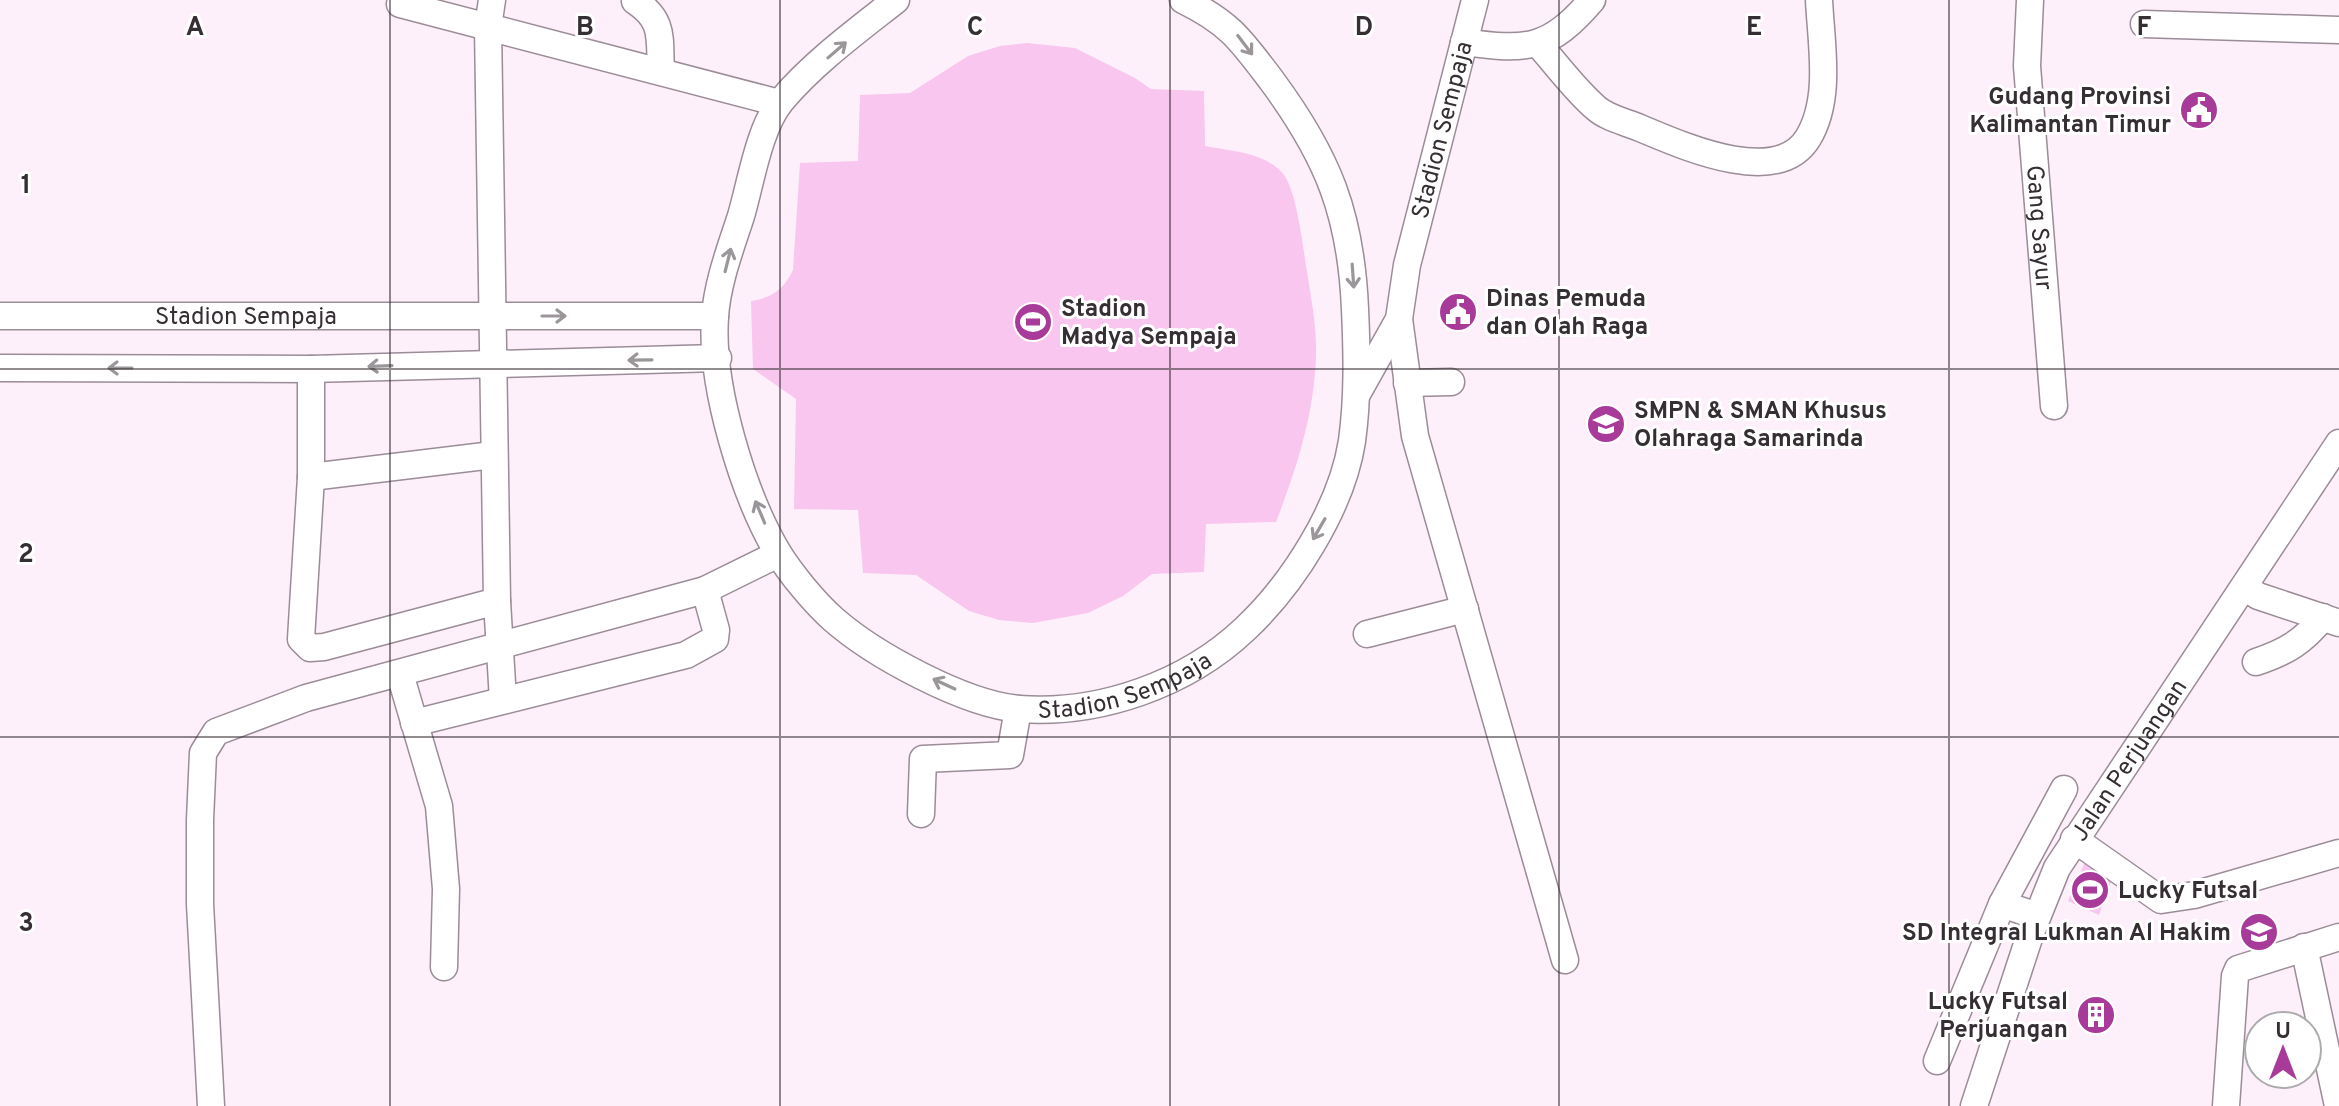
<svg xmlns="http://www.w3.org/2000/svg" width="2339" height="1106" viewBox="0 0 2339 1106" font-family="Overpass,sans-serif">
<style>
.green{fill:#f8c6ee}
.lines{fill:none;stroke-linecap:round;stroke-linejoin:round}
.minor-casing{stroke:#9b8c98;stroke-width:29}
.minor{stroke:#fff;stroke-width:26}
.oneway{stroke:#9a9699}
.grid{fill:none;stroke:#352e33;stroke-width:2;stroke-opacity:0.55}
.labels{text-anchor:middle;stroke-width:6;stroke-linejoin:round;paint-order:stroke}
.poi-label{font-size:24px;font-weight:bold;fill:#352e33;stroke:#fff;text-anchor:start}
.street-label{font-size:24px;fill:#352e33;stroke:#fff}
.grid-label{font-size:26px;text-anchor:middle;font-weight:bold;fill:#352e33;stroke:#fff;stroke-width:6;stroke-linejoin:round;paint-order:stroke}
</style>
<rect width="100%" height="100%" fill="#fdf0fa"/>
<g class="green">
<path d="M 1027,43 L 1075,48 L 1135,78 L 1151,89 L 1204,91 L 1205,146 C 1230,151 1266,152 1284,175 C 1295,190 1301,232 1304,252 C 1308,282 1315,313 1316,343 C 1317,405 1298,465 1276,522 L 1206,524 L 1204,572 L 1152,574 L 1123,596 L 1088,613 L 1033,623 L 999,620 L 969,611 L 916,575 L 863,573 L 858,510 L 794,509 L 796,399 L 753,369 L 751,301 C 772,298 784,289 793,270 L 800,163 L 858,161 L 860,95 L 910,93 L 968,56 L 1000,46 Z"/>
<polygon points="2085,862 2112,879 2099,915 2068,901"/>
</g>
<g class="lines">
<g class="minor-casing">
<g id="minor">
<polyline points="492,0 488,27 497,601"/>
<path id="s1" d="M 896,0 C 858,30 813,63 782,100 C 759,127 751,182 741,216 C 731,247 717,283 715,317 C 710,385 743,494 778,553 C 791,574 814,602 833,619 C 874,655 964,704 1019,709 C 1100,715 1187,684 1245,629 C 1293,584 1342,507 1352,441 C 1358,397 1357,353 1355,309 C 1351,214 1328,157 1272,81 C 1241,40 1230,23 1183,0"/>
<path id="s2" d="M 2030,0 L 2027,66 L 2054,406"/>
<path d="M 635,1 C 665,21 659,38 661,71"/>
<polyline points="400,4 779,103"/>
<polyline points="2144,24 2339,30"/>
<path d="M 1464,42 C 1527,51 1549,50 1592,0"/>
<path d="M 1539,45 C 1557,65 1575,90 1596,108 C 1607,118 1626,122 1640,128 C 1681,145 1777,189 1808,138 C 1832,99 1821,43 1819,0"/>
<path id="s3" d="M 0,316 L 715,316"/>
<polyline points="1399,319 1415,436 1565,960"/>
<polyline points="0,368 311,369 718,358"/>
<polyline points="311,369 311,477 301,639 310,648 324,647 497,601 503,700"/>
<polyline points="1407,383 1451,382"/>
<path id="s4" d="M 1357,394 L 1399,319 L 1407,265 L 1475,0"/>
<polyline points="311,477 493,455"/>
<polyline points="2246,588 2258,596 2339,623"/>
<polyline points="1367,634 1465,609"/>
<path d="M 2256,662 C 2286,652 2303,642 2323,617"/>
<polyline points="400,674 439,806 446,889 444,967"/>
<polyline points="414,723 686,655 715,639 716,630 705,590"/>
<polyline points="921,814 923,759 1010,755 1018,709"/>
<polyline points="2074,839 2161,900 2194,895 2339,853"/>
<polyline points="2002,904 2064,789"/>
<polyline points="2304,947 2338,1106"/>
<polyline points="1937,1061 2002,904 2037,916"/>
<polyline points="211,1106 200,904 200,820 203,753 216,732 306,698 705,590 778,554"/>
<path id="s5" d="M 1974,1106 L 2030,935 L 2057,868 L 2339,443"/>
<polyline points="2226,1106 2235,976 2238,969 2339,937"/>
</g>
</g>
<use href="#minor" class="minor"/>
</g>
<defs><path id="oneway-shaft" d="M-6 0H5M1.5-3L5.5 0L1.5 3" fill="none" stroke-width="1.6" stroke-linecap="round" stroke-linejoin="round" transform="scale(2)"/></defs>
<g class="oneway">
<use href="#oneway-shaft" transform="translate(1245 45) rotate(53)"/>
<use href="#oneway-shaft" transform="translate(837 50) rotate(-41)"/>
<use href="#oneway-shaft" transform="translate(728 260) rotate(-76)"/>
<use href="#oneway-shaft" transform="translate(1353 276) rotate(86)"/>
<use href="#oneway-shaft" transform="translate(554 316)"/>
<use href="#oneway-shaft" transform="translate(640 360) rotate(179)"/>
<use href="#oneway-shaft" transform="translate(380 366) rotate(178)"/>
<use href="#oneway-shaft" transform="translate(120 368) rotate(-180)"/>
<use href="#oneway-shaft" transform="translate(760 512) rotate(-113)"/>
<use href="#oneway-shaft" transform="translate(1319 529) rotate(120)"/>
<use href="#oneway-shaft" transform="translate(944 684) rotate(-155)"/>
</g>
<path class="grid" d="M 390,0 L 390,1106M 780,0 L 780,1106M 1170,0 L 1170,1106M 1559,0 L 1559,1106M 1949,0 L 1949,1106M 0,369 L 2339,369M 0,737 L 2339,737"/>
<defs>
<g id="civic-disc" transform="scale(2)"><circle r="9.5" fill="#a83a99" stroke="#fff"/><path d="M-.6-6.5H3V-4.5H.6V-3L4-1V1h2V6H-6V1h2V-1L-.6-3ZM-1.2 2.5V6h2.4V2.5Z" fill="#fff"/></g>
<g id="stadium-disc" transform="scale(2)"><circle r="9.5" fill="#a83a99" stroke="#fff"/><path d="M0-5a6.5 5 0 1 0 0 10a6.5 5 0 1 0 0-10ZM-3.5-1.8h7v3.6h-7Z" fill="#fff"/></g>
<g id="school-disc" transform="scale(2)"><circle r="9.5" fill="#a83a99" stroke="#fff"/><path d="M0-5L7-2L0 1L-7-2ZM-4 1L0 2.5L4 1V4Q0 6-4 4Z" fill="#fff"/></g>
<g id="building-disc" transform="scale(2)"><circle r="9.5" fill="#a83a99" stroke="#fff"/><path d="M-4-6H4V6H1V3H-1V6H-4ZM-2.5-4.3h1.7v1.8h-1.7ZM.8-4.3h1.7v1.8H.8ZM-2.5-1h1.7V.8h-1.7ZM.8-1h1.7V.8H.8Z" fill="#fff"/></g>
</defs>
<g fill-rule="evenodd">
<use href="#civic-disc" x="2199" y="110"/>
<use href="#civic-disc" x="1458" y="312"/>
<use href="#stadium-disc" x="1033" y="322"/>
<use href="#school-disc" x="1606" y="424"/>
<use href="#stadium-disc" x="2090" y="890"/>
<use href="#school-disc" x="2259" y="932"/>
<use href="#building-disc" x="2096" y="1015"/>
</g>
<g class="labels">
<g class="poi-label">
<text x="2171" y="104" text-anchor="end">Gudang Provinsi<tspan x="2171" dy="28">Kalimantan Timur</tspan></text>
<text x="1486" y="306">Dinas Pemuda<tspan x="1486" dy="28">dan Olah Raga</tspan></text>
<text x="1061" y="316">Stadion<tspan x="1061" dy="28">Madya Sempaja</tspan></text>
<text x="1634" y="418">SMPN &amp; SMAN Khusus<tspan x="1634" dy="28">Olahraga Samarinda</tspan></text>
<text x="2118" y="898">Lucky Futsal</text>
<text x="2231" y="940" text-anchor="end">SD Integral Lukman Al Hakim</text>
<text x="2068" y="1009" text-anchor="end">Lucky Futsal<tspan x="2068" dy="28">Perjuangan</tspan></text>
</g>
<g class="street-label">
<text dy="8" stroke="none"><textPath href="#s4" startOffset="280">Stadion Sempaja</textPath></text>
<text dy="8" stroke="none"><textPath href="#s2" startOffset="228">Gang Sayur</textPath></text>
<text dy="8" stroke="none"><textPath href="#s3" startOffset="246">Stadion Sempaja</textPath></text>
<text dy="8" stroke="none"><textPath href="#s1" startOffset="1032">Stadion Sempaja</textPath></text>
<text dy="8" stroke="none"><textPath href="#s5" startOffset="382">Jalan Perjuangan</textPath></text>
</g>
</g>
<g class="grid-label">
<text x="195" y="35">A</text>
<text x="585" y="35">B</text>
<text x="975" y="35">C</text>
<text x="1364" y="35">D</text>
<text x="1754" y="35">E</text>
<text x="2144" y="35">F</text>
<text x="26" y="193">1</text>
<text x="26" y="562">2</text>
<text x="26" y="931">3</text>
</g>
<g transform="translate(2283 1050)"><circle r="38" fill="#ffffff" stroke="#aeabad" stroke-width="2"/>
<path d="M0-6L14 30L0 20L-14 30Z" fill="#a83a99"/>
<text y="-12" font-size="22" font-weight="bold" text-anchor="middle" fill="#352e33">U</text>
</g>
</svg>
